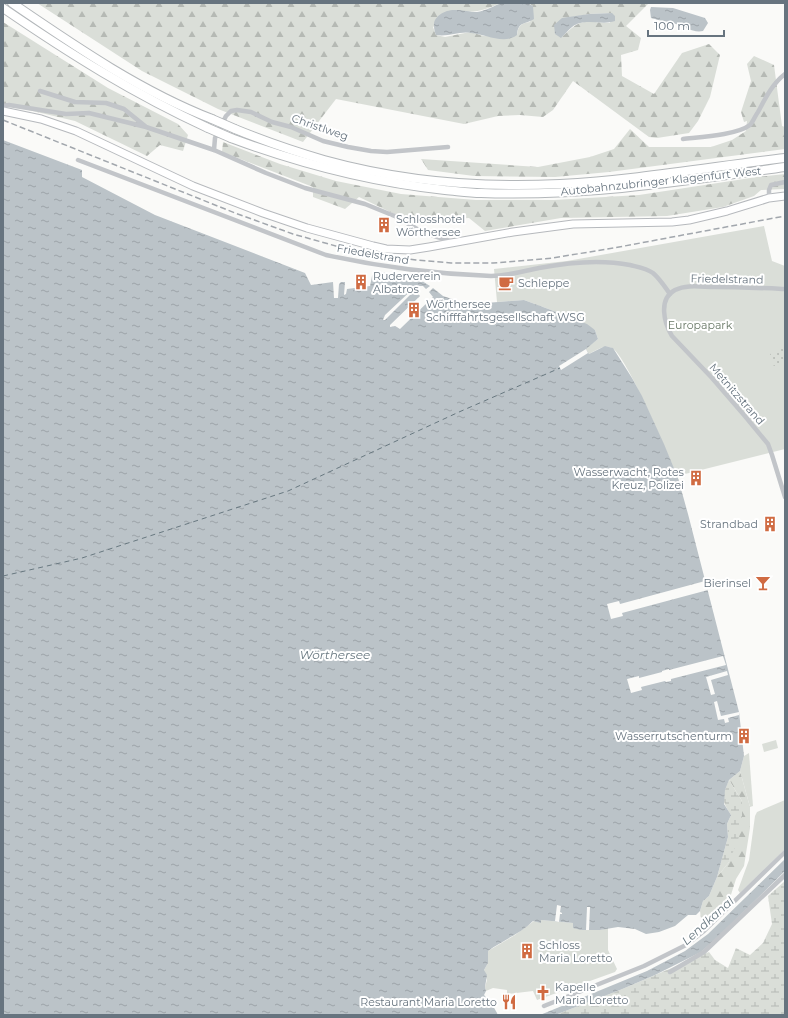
<svg xmlns="http://www.w3.org/2000/svg" width="788" height="1018" viewBox="0 0 788 1018" font-family="Montserrat,sans-serif">
<style>
.green{fill:#daded8}
.forest{fill:url(#forest-firs);fill-rule:evenodd}
.wetland{fill:url(#wetland-marsh)}
.garden{fill:url(#garden-dots)}
.water{fill:url(#water-ripples)}
.pier{fill:#fafaf8}
.lines{fill:none;stroke-linecap:round;stroke-linejoin:round}
.ferry{stroke:#687880;stroke-width:1;stroke-dasharray:5 4;stroke-linecap:butt}
.primary-casing{stroke:#b6b9bd;stroke-width:9}
.motorway-casing{stroke:#b3b7ba;stroke-width:10}
.minor{stroke:#c2c5c9;stroke-width:4.5}
.primary{stroke:#fff;stroke-width:7}
.motorway{stroke:#fff;stroke-width:8}
.rail{stroke:#a2a7ad;stroke-width:1.5;stroke-dasharray:6 3;stroke-linecap:butt}
.motorway-bridge-casing{stroke:#b3b7ba;stroke-width:10;stroke-linecap:butt}
.motorway-bridge{stroke:#fff;stroke-width:8}
.labels{text-anchor:middle;stroke-width:4;stroke-linejoin:round;paint-order:stroke}
.street-label{font-size:11px;fill:#67747f;stroke:#fff}
.poi-label{font-size:11px;fill:#67747f;stroke:#fff;text-anchor:start}
.park-label{font-size:11px;fill:#687866;stroke:#fff}
.water-label{font-size:12px;font-style:italic;fill:#687880;stroke:#fff}
</style>
<defs>
<pattern id="forest-firs" width="22" height="20" patternUnits="userSpaceOnUse"><rect width="22" height="20" fill="#daded8"/><path d="M5 1l3.5 6h-7zM16 11l3.5 6h-7z" fill="#b5b9b4"/></pattern>
<pattern id="wetland-marsh" width="20" height="14" patternUnits="userSpaceOnUse"><rect width="20" height="14" fill="#daded8"/><path d="M1 5h8M5 5V1M11 12h8M15 12V8" fill="none" stroke="#b5b9b4"/></pattern>
<pattern id="garden-dots" width="8" height="8" patternUnits="userSpaceOnUse"><rect width="8" height="8" fill="#daded8"/><path d="M2 2h.1M6 6h.1" fill="none" stroke="#b5b9b4" stroke-width="1.8" stroke-linecap="round"/></pattern>
<pattern id="water-ripples" width="26" height="14" patternUnits="userSpaceOnUse"><rect width="26" height="14" fill="#bbc3c8"/><path d="M2 4q2-2 4 0t4 0M15 11q2-2 4 0t4 0" fill="none" stroke="#9ca3a8"/></pattern>
</defs>
<rect width="100%" height="100%" fill="#fafaf8"/>
<g class="green">
<path d="M 764,226 L 772,261 L 785,266 L 785,449 L 677,476 C 669,456 626,355 612,348 C 604,344 595,351 589,354 L 585,349 L 598,339 L 595,330 L 562,314 L 524,300 L 497,302 L 494,269 L 567,261 Z"/>
<polygon points="776,740 778,748 764,752 762,744"/>
<polygon points="749,753 753,806 750,807 740,771 744,756"/>
<polygon points="785,800 785,849 740,893 738,890 749,860 755,816 757,812"/>
<polygon points="541,920 573,923 581,930 600,930 608,928 608,950 617,969 615,972 537,1000 533,991 507,994 507,990 493,988 486,991 485,987 487,980 484,970 488,963 488,951 515,935 534,921 541,922"/>
</g>
<g class="forest">
<path d="M 37,3 L 501,3 C 484,10 475,14 456,10 L 433,27 L 436,35 L 445,37 L 470,32 L 484,36 L 517,35 C 518,26 521,23 530,22 L 533,6 L 527,3 L 649,3 L 626,26 L 641,38 L 638,50 L 621,55 L 622,76 L 654,94 L 682,53 L 709,44 L 720,55 L 710,97 L 698,121 L 689,133 L 657,138 L 649,137 L 573,81 L 553,110 L 543,117 L 520,115 L 498,116 L 464,124 L 336,99 L 303,142 L 218,109 L 142,71 ZM 611,13 L 610,23 C 583,22 582,17 561,38 L 579,16 L 589,14 Z"/>
<polygon points="3,22 108,88 178,124 188,135 183,151 160,145 147,156 75,121 3,104"/>
<polygon points="754,56 774,65 782,126 785,127 785,149 609,172 555,177 474,176 428,170 421,159 538,167 590,157 614,149 630,129 649,147 711,147 732,140 746,131 747,121 744,122 741,112 751,81 747,64"/>
<polygon points="223,142 280,164 336,181 401,194 476,200 554,200 639,195 757,177 785,174 785,189 761,190 754,196 723,207 667,216 561,218 485,231 469,218 411,222 359,197 345,209 313,197 313,187 222,152"/>
<polygon points="740,771 750,807 750,828 744,866 736,879 729,901 708,923 704,924 701,918 700,911 703,901 709,896 717,877 729,862 742,801 729,780"/>
</g>
<g class="wetland">
<path d="M 729,780 L 742,801 L 742,817 L 739,837 L 729,862 L 717,877 L 728,837 L 727,824 L 731,815 C 721,800 722,796 729,780 Z"/>
<polygon points="785,881 785,1015 555,1015 620,990 709,952 715,960 728,968 736,948 750,955 763,943 772,924 768,896"/>
</g>
<polygon class="garden" points="779,347 782,347 784,351 785,351 785,364 775,366 772,365 770,354 778,352 778,350"/>
<g class="water">
<path d="M 501,3 L 527,3 L 533,6 L 534,19 C 525,25 518,21 517,35 C 504,45 485,34 471,33 C 459,31 449,37 436,35 C 435,33 434,29 434,26 C 433,16 446,9 456,10 C 464,10 469,12 477,12 C 485,11 494,6 501,3 Z"/>
<path d="M 651,7 L 673,8 L 705,18 L 708,23 L 703,31 C 693,33 685,27 676,24 C 668,21 659,21 651,18 L 650,10 Z"/>
<path d="M 612,13 L 615,16 L 615,21 C 601,26 585,17 572,27 C 568,30 565,34 561,38 L 555,34 L 554,25 L 562,18 L 589,14 Z"/>
<path d="M 3,140 L 82,170 L 82,177 L 155,215 L 305,273 L 311,285 L 333,282 L 334,298 L 338,298 L 339,284 L 341,282 L 345,282 L 344,295 L 346,294 L 347,289 L 370,286 L 372,276 L 375,271 L 402,276 L 408,282 L 422,281 L 430,286 L 426,289 L 423,286 L 416,286 L 385,315 L 383,320 L 385,320 L 415,290 L 420,296 L 390,325 L 390,327 L 395,326 L 400,329 L 433,297 L 429,292 L 433,288 L 443,296 L 461,302 L 465,307 L 486,307 L 486,303 L 524,300 L 562,314 L 587,324 L 595,330 L 598,339 L 586,349 L 589,354 L 605,346 L 613,348 L 632,378 L 642,396 L 664,444 L 678,478 L 688,514 L 739,712 L 744,756 L 740,771 L 729,780 L 725,790 L 724,804 L 731,815 L 727,824 L 728,837 L 717,877 L 709,896 L 703,901 L 700,911 L 696,915 L 688,915 L 675,926 L 659,932 L 646,934 L 635,929 L 618,927 L 600,930 L 581,930 L 573,928 L 573,923 L 541,920 L 541,923 L 533,921 C 520,934 503,940 488,951 L 488,963 L 484,970 L 487,975 L 485,987 L 486,991 L 484,995 L 492,1004 L 498,1015 L 3,1015 Z"/>
<polygon points="785,859 785,871 721,934 701,952 655,975 620,990 555,1015 540,1015 647,971 685,951 708,934"/>
</g>
<g class="pier">
<polygon points="586,349 588,353 561,370 559,366"/>
<polygon points="705,581 708,590 622,613 623,616 611,619 607,604 619,601 620,604"/>
<polygon points="723,656 726,665 671,679 671,681 666,682 665,681 641,687 642,690 631,693 627,679 639,676 639,678 662,672 662,671 669,669 669,670"/>
<polygon points="727,671 728,675 711,680 715,694 711,695 706,677"/>
<polygon points="717,701 721,716 739,712 739,715 728,718 729,722 725,723 724,719 718,720 714,702"/>
<polygon points="557,905 561,906 560,912 562,913 562,914 560,914 559,922 555,921"/>
<polygon points="587,907 590,907 589,930 586,930"/>
</g>
<g class="lines">
<polyline class="ferry" points="3,576 82,558 288,491 459,412 560,368"/>
<g class="primary-casing">
<polyline id="primary" points="3,111 41,119 76,131 193,186 263,213 307,228 373,246 386,249 410,250 429,247 513,232 573,224 672,222 689,220 727,211 769,198 785,196"/>
</g>
<g class="motorway-casing">
<g id="motorway">
<path d="M 12,3 C 75,46 140,91 212,119"/>
<path d="M 3,8 C 70,54 134,94 208,128"/>
<path d="M 235,129 C 264,141 293,151 324,160 C 400,181 481,188 560,184 C 635,180 710,167 785,158"/>
<path d="M 231,138 C 301,164 371,182 445,190 C 457,191 469,193 481,193 C 583,197 685,181 785,167"/>
</g>
</g>
<g class="minor">
<polyline points="40,91 75,102 106,103 124,109 145,126"/>
<polyline points="3,106 9,105 66,114 89,113 146,127 214,150"/>
<path d="M 683,139 C 700,137 737,135 750,125 C 753,122 755,116 758,112 C 765,99 772,84 785,74"/>
<polyline points="448,147 387,152 371,151 348,147 323,141 291,127 272,122 251,112 237,110 231,111 226,116 215,138 214,150 266,173 305,188 365,204 397,217 422,232 453,242"/>
<path d="M 78,160 L 326,255 C 381,267 435,274 491,276 C 508,276 524,271 539,268 C 570,262 600,259 630,265 C 638,267 646,268 653,273 C 660,279 665,287 670,294"/>
<polyline points="769,198 769,190 771,185 785,182"/>
<path d="M 785,289 C 761,288 738,287 715,287 C 702,287 687,284 675,290 C 658,299 664,323 672,336 L 712,378 L 744,415 L 768,444 L 772,455 L 785,497"/>
<polyline points="670,972 704,952 785,875"/>
<polyline points="544,1006 644,966 686,945 704,931 785,852"/>
</g>
<use href="#primary" class="primary"/>
<use href="#motorway" class="motorway"/>
<polyline class="rail" points="3,120 235,213 293,234 350,250 416,260 451,263 493,263 553,258 619,247 785,216"/>
<g class="motorway-bridge-casing">
<g id="motorway-bridge">
<polyline points="212,119 235,129"/>
<polyline points="208,128 231,138"/>
</g>
</g>
<use href="#motorway-bridge" class="motorway-bridge"/>
</g>
<defs>
<g id="building-bare" transform="scale(1.2)"><path d="M-4-6H4V6H1V3H-1V6H-4ZM-2.5-4.3h1.7v1.8h-1.7ZM.8-4.3h1.7v1.8H.8ZM-2.5-1h1.7V.8h-1.7ZM.8-1h1.7V.8H.8Z" fill="#d06b42" stroke="#fff" stroke-width="2.5" paint-order="stroke"/></g>
<g id="cafe-bare" transform="scale(1.2)"><path d="M-5.5-4.5H6V0H3Q3 3.5 0 3.5H-2.5Q-5.5 3.5-5.5 0ZM3-3.2v2h1.7v-2ZM-6 4.5H4V6H-6Z" fill="#d06b42" stroke="#fff" stroke-width="2.5" paint-order="stroke"/></g>
<g id="bar-bare" transform="scale(1.2)"><path d="M-6-5H6L.8 .8V4.5H3.5V6h-7V4.5H-.8V.8Z" fill="#d06b42" stroke="#fff" stroke-width="2.5" paint-order="stroke"/></g>
<g id="church-bare" transform="scale(1.2)"><path d="M-1.2-6h2.4v3.5h3.3v2.4h-3.3V6h-2.4V-.1h-3.3v-2.4h3.3Z" fill="#d06b42" stroke="#fff" stroke-width="2.5" paint-order="stroke"/></g>
<g id="restaurant-bare" transform="scale(1.2)"><path d="M-5-6h1v4h1v-4h1v4h1v-4h1v5L-1.5 .5V6h-2V.5L-5-1ZM5-6V6H3V1.5H1.5Q1.5-4 5-6Z" fill="#d06b42" stroke="#fff" stroke-width="2.5" paint-order="stroke"/></g>
</defs>
<g fill-rule="evenodd">
<use href="#building-bare" x="384" y="225"/>
<use href="#building-bare" x="361" y="282"/>
<use href="#cafe-bare" x="506" y="283"/>
<use href="#building-bare" x="414" y="310"/>
<use href="#building-bare" x="696" y="478"/>
<use href="#building-bare" x="770" y="524"/>
<use href="#bar-bare" x="763" y="583"/>
<use href="#building-bare" x="744" y="736"/>
<use href="#building-bare" x="527" y="951"/>
<use href="#church-bare" x="543" y="993"/>
<use href="#restaurant-bare" x="509" y="1002"/>
</g>
<g class="labels">
<g class="street-label">
<text transform="translate(320 127) rotate(19)" y="4">Christlweg</text>
<text transform="translate(661 181) rotate(-6)" y="4">Autobahnzubringer Klagenfurt West</text>
<text transform="translate(373 254) rotate(10)" y="4">Friedelstrand</text>
<text transform="translate(727 279) rotate(1)" y="4">Friedelstrand</text>
<text transform="translate(737 394) rotate(49)" y="4">Metnitzstrand</text>
</g>
<g class="poi-label">
<text x="396" y="223">Schlosshotel<tspan x="396" dy="13">Wörthersee</tspan></text>
<text x="373" y="280">Ruderverein<tspan x="373" dy="13">Albatros</tspan></text>
<text x="518" y="287">Schleppe</text>
<text x="426" y="308">Wörthersee<tspan x="426" dy="13">Schifffahrtsgesellschaft WSG</tspan></text>
<text x="684" y="476" text-anchor="end">Wasserwacht, Rotes<tspan x="684" dy="13">Kreuz, Polizei</tspan></text>
<text x="758" y="528" text-anchor="end">Strandbad</text>
<text x="751" y="587" text-anchor="end">Bierinsel</text>
<text x="732" y="740" text-anchor="end">Wasserrutschenturm</text>
<text x="539" y="949">Schloss<tspan x="539" dy="13">Maria Loretto</tspan></text>
<text x="555" y="991">Kapelle<tspan x="555" dy="13">Maria Loretto</tspan></text>
<text x="497" y="1006" text-anchor="end">Restaurant Maria Loretto</text>
</g>
<g class="park-label">
<text x="700" y="329">Europapark</text>
</g>
<g class="water-label">
<text x="335" y="659">Wörthersee</text>
<text transform="translate(708 921) rotate(-42)" y="4">Lendkanal</text>
</g>
</g>
<rect width="788" height="1018" fill="none" stroke="#67747f" stroke-width="8"/>
<path d="M648 30v6h76v-6" fill="none" stroke="#67747f" stroke-width="2"/>
<text x="654" y="30" font-size="12" fill="#67747f" stroke="#ffffff" stroke-width="3" paint-order="stroke">100 m</text>
</svg>
